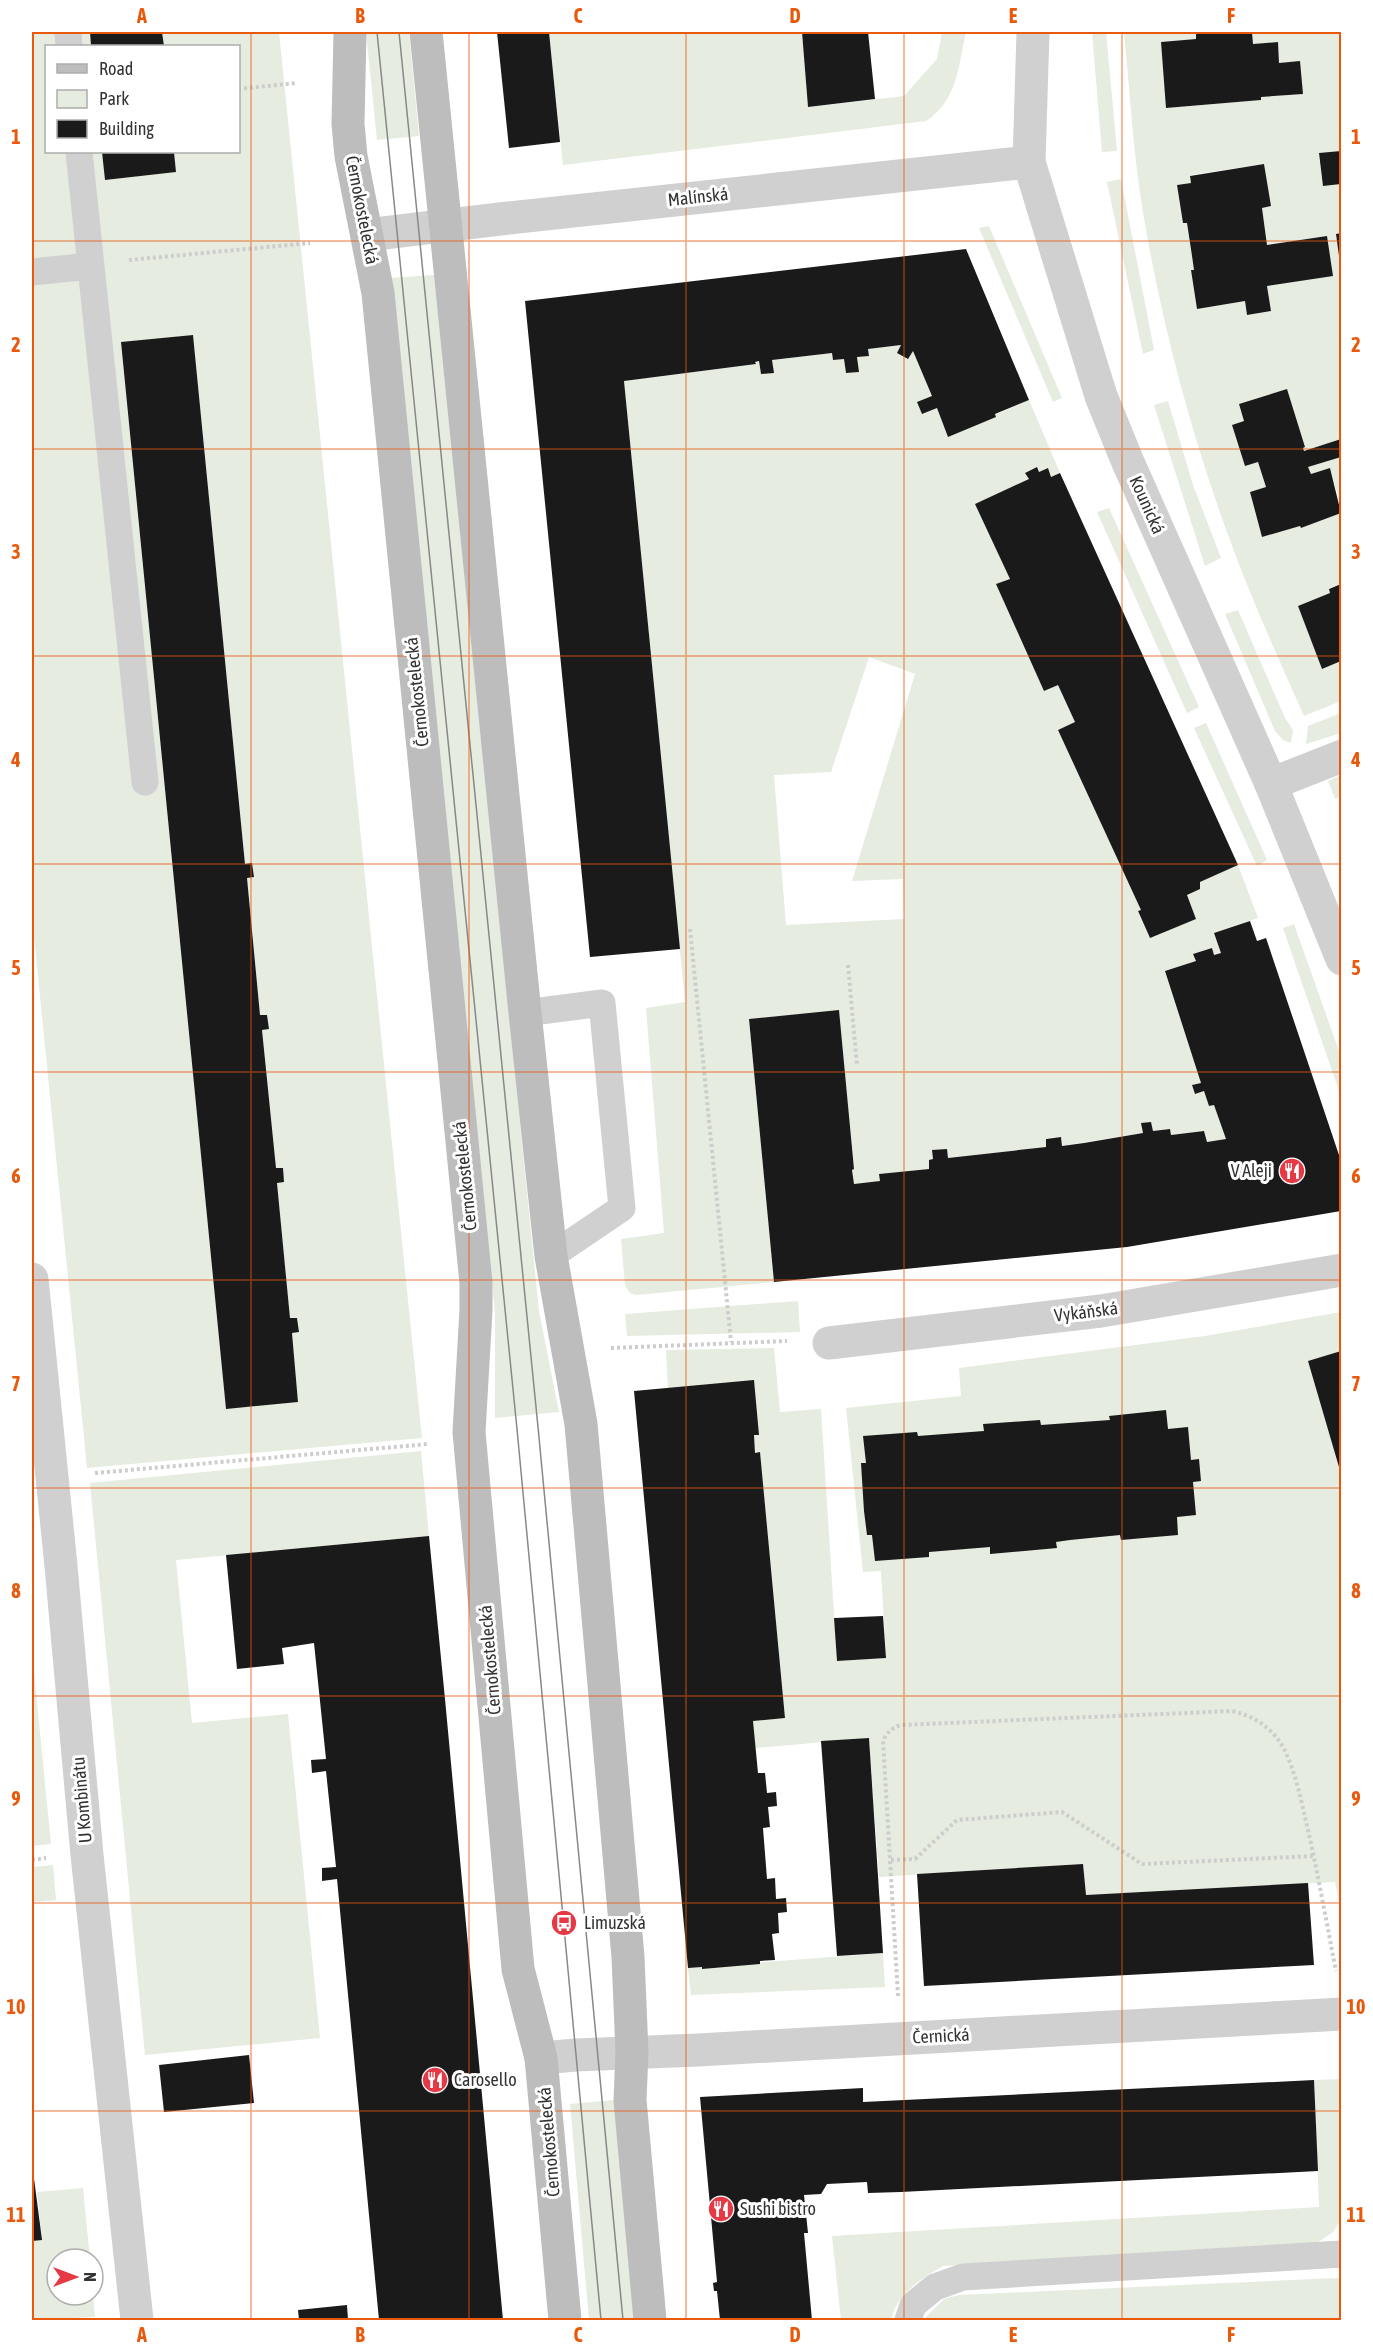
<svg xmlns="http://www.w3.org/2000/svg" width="1373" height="2352" viewBox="0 0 1373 2352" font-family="'Asap Condensed',sans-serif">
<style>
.green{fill:#e6ecdf;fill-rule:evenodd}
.building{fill:#1a1a1a}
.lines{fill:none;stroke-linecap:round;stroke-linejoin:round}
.path{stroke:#cdcdcd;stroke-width:4;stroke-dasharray:3 3;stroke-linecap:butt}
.lane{stroke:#d0d0d0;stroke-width:27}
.street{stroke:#d0d0d0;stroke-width:33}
.secondary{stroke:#bdbdbd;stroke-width:33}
.tram{stroke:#888;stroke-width:1.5}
.grid{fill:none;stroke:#e8590c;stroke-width:1.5;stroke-opacity:0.55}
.labels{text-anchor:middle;stroke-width:6;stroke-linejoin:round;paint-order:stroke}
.street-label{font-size:18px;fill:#333;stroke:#fff}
.poi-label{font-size:18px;fill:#333;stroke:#fff;text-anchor:start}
.neatline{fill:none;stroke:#e8590c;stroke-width:2}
.grid-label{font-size:20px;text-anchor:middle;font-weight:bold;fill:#e8590c}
</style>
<rect width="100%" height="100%" fill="#fff"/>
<g class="green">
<path d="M 32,32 L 90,32 L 91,46 L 46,46 L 46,152 L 102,152 L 105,180 L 176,172 L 174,152 L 238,152 L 238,46 L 164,46 L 162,32 L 279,32 L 422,1438 L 87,1468 L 32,916 ZM 193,335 L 245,864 L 252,863 L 254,877 L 247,878 L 260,1015 L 267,1015 L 269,1029 L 262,1030 L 276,1168 L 283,1168 L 277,1183 L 290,1318 L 297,1318 L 299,1332 L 292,1333 L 298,1402 L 226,1408 L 121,343 Z"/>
<polygon points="366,32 409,32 419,136 377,140"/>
<path d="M 549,32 L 802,32 L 808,107 L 904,96 L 937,59 L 942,32 L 966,32 C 958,66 958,100 926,121 L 563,165 Z"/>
<polygon points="1092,32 1106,32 1117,151 1102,152"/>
<path d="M 1124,32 L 1196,32 L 1196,39 L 1161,42 L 1167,108 L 1260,100 L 1261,97 L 1302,94 L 1299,62 L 1279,63 L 1278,42 L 1253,44 L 1252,32 L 1341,32 L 1341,151 L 1319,154 L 1323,186 L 1341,184 L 1341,233 L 1336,234 L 1342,272 L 1341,439 L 1304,451 L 1303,448 L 1305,447 L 1287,389 L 1239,404 L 1244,421 L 1232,425 L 1245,466 L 1258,462 L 1266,487 L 1250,492 L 1262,537 L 1300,526 L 1302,528 L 1341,513 L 1341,584 L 1329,588 L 1330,593 L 1298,606 L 1322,669 L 1341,661 L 1341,701 L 1304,716 C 1284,671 1264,627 1246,582 C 1199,464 1164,338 1143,212 C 1133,152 1130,92 1124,32 ZM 1264,164 L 1270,206 L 1262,208 L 1267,245 L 1327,236 L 1332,275 L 1267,286 L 1271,311 L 1247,315 L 1245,301 L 1197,309 L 1191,271 L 1194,270 L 1187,223 L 1183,223 L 1177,185 L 1191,183 L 1190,175 Z"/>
<polygon points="1121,179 1154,350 1143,354 1107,182"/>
<polygon points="989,226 1062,398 1053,402 979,228"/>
<polygon points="434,275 539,1311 559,1412 495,1418 495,1313 391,278"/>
<path d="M 901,345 L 897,353 L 907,359 L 913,351 L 932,396 L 922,414 L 937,408 L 948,436 L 1029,400 L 1060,473 L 1051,477 L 1048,468 L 1039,472 L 1037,467 L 1026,473 L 1029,479 L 976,504 L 1010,579 L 997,584 L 1058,685 L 1075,722 L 1058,730 L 1141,910 L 1138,912 L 1149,937 L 1196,919 L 1187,895 L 1199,889 L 1200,882 L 1238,865 L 1258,918 L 1214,933 L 1221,953 L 1214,955 L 1212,948 L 1194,954 L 1196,961 L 1165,972 L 1201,1083 L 1192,1085 L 1195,1094 L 1204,1091 L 1209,1106 L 1214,1105 L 1226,1139 L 1207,1142 L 1204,1131 L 1171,1135 L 1169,1129 L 1153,1131 L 1151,1122 L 1142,1124 L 1143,1133 L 1062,1146 L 1061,1137 L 1046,1138 L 1046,1147 L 948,1158 L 947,1150 L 932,1150 L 933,1159 L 929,1160 L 929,1169 L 880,1174 L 880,1181 L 854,1184 L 852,1170 L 854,1169 L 839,1011 L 749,1019 L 774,1282 L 636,1295 L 630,1293 L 625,1286 L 621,1239 L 664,1233 L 646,1008 L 685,1002 L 624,381 L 756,364 L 755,362 L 759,361 L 761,374 L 773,373 L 772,360 L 832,353 L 833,360 L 844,359 L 846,373 L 859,372 L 857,357 L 869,356 L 868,349 ZM 869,657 L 915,674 L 852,881 L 903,879 L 904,919 L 786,925 L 774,775 L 831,772 Z"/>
<polygon points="1168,401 1193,485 1221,558 1205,566 1154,405"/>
<polygon points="1341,457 1341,507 1330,468 1311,474 1308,467"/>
<polygon points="1109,508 1199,707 1187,713 1097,512"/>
<polygon points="1238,610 1285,718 1293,730 1291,743 1283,740 1275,731 1225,614"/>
<polygon points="1341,713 1341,733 1306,744 1308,726"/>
<polygon points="1206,723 1267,860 1257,866 1194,728"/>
<polygon points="1341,775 1341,796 1335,799 1328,781"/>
<polygon points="1294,924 1341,1057 1341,1097 1283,928"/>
<polygon points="798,1301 800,1332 627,1336 625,1314"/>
<polygon points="1341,1312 1341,1351 1309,1361 1341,1476 1341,1912 1335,1882 1086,1895 1082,1864 879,1877 869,1738 755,1748 753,1721 785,1718 760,1453 755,1453 754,1435 758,1435 668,1388 666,1350 774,1348 780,1412 821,1409 837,1661 886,1658 881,1571 863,1572 846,1408 961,1396 959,1368 1205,1336"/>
<polygon points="421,1451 429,1536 176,1560 192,1723 288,1714 320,2038 145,2055 90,1483"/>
<polygon points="32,1652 51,1844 32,1846"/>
<polygon points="53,1865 56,1900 32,1902 32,1867"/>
<polygon points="883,1953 885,1987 691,1995 688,1968"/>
<path d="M 1341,2079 L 1341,2219 L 1333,2232 L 1320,2241 L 1304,2246 L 1237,2252 L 943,2266 C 921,2279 897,2293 891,2320 L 841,2320 L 832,2236 L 1319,2207 L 1314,2080 Z"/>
<polygon points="615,2100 635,2320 589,2320 570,2104"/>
<polygon points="83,2188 90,2259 57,2259 57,2295 93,2295 95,2317 32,2320 32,2241 42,2239 37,2192"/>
<polygon points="1338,2278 1341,2279 1341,2320 923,2320 944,2299 959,2295"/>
</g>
<g class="building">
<polygon points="90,32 162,32 164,46 91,46"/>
<polygon points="497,32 549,32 560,142 509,148"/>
<polygon points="802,32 868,32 875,99 808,107"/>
<polygon points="1196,32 1252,32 1253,44 1278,42 1279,63 1300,61 1303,94 1261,97 1261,100 1166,108 1161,42 1196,39"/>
<polygon points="1341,151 1341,184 1323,186 1319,153"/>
<polygon points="102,152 174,152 176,172 105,180"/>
<polygon points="1264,164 1271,206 1262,208 1267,245 1327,236 1333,276 1267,286 1271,311 1247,315 1245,301 1197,309 1191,270 1194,270 1192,256 1187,223 1183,223 1177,185 1191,183 1190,176"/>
<polygon points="1341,233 1341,263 1340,263 1336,234"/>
<polygon points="966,249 1029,400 995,414 996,417 948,437 937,408 922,414 917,402 932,396 913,351 908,359 897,353 901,345 868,349 869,356 857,357 859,372 846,373 844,359 833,360 832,353 772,360 774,373 761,374 759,361 755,362 756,364 624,381 680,949 590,957 525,301"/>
<polygon points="193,335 245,864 252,863 254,877 247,878 260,1015 267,1015 269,1029 262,1030 276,1168 283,1168 284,1182 277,1183 290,1318 297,1318 299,1332 292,1333 298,1402 226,1409 121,342"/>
<polygon points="1287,389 1305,447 1303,448 1304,451 1341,439 1341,457 1308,467 1311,474 1330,468 1341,513 1301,528 1300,526 1262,537 1250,492 1266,487 1258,462 1245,466 1232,425 1244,421 1239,404"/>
<polygon points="1037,467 1039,472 1048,468 1051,477 1060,473 1238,865 1200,882 1200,889 1187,895 1196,919 1150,938 1138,911 1141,910 1058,730 1075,722 1058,685 1044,691 996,584 1010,579 975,504 1029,479 1025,473"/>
<polygon points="1341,584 1341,661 1322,669 1298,606 1330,593 1329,589"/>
<polygon points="1250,921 1257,941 1266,938 1341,1161 1341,1211 1127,1247 774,1282 749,1019 839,1010 854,1169 852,1170 854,1184 880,1181 879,1174 929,1169 929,1160 933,1159 932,1150 947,1149 948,1158 1046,1147 1046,1139 1061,1137 1062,1146 1084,1143 1143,1133 1141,1123 1151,1122 1153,1131 1170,1129 1171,1135 1204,1131 1207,1142 1226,1139 1214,1105 1209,1106 1204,1091 1195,1094 1192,1085 1201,1083 1165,971 1196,961 1193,954 1212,948 1214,955 1221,953 1214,933"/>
<polygon points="1341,1351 1341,1474 1308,1361"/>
<polygon points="754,1380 759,1435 754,1435 755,1453 760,1452 785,1718 753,1721 758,1773 765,1773 767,1793 776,1792 777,1806 768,1807 770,1827 763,1828 767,1879 775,1878 776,1899 786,1898 787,1912 778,1913 779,1933 772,1934 775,1960 760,1961 760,1964 702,1969 702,1967 688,1968 634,1391"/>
<polygon points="1166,1410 1168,1429 1188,1427 1191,1460 1199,1459 1201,1481 1193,1482 1196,1515 1177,1517 1178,1535 1121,1540 1120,1535 1070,1540 1056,1542 1057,1548 990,1554 990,1547 929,1552 929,1557 875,1561 872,1535 867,1535 864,1511 861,1463 866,1463 863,1436 917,1432 918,1436 984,1431 983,1424 1040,1420 1041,1425 1110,1420 1109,1416"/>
<polygon points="429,1536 445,1699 503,2320 379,2320 337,1879 322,1881 322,1868 336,1867 326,1771 312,1773 311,1760 326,1759 314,1643 282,1648 284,1664 237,1669 226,1555"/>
<polygon points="883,1616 886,1658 837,1661 834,1618"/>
<polygon points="869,1738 883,1953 837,1956 821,1741"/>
<polygon points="1083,1864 1086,1895 1308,1883 1314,1965 924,1986 917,1874"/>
<polygon points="249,2055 254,2103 164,2112 159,2065"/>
<polygon points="1314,2080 1318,2171 901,2192 868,2193 867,2182 827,2184 821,2194 804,2195 808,2233 804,2233 812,2320 720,2320 717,2291 714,2291 713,2283 717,2282 700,2097 863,2088 863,2102"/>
<polygon points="32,2163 42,2240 32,2241"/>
<polygon points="347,2305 348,2320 299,2320 298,2310"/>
</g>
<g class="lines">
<g class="path">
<polyline points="238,89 297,83"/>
<polyline points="129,260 310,243"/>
<polyline points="690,929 731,1342"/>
<polyline points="848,965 857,1066"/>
<polyline points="611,1348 787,1341"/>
<polyline points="95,1473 428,1444"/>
<polyline points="32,1860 46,1858"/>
<polyline points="891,1860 915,1859 957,1820 1062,1812 1142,1864 1314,1856"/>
<path d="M 898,1996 L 883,1741 C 887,1732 892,1728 901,1725 L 1232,1711 C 1254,1716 1271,1727 1283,1747 C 1294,1768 1300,1795 1305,1817 C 1317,1868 1326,1920 1336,1971"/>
</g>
<g class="lane">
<polyline points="68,32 69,46"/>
<polyline points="79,152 145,782"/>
<polyline points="32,272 90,266"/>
<polyline points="525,1013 602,1003 622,1208 551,1256"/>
<polyline points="908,2320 913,2305 935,2287 963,2277 1342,2254"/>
</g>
<g class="street">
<polyline points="1033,32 1029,162 1101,396 1127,460 1271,784 1342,959"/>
<polyline points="367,235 508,218 1029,162"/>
<polyline points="1271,784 1342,756"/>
<polyline points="32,1279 61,1566 87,1855 137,2320"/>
<polyline points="829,1343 1101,1311 1342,1270"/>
<polyline points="541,2058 576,2055 698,2050 1342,2014"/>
</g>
<g class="secondary">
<polyline points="350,32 348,124 351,156 378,293 476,1283 476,1310 469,1432 518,1969 541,2058 565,2320"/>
<polyline points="426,32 525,1013 551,1256 581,1424 628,1957 632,2052 630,2100 650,2320"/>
</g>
<g class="tram">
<polyline points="377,32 517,1429 601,2320"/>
<polyline points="399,32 538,1427 623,2320"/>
</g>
</g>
<path class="grid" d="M 251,32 L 251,2320M 469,32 L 469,2320M 686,32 L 686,2320M 904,32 L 904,2320M 1122,32 L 1122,2320M 32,241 L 1342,241M 32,449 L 1342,449M 32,656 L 1342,656M 32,864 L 1342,864M 32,1072 L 1342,1072M 32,1280 L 1342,1280M 32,1488 L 1342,1488M 32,1696 L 1342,1696M 32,1903 L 1342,1903M 32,2111 L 1342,2111"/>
<defs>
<g id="restaurant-disc" transform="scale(1.35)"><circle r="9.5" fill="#e63946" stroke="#fff"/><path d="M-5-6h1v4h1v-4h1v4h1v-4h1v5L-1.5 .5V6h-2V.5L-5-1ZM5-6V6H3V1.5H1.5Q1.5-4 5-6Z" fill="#fff"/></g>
<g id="bus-disc" transform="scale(1.35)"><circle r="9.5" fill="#e63946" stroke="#fff"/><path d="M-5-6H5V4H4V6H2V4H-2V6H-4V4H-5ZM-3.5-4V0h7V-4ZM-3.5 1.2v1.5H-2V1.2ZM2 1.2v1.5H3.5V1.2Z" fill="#fff"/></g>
</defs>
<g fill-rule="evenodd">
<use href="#restaurant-disc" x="1292" y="1171"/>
<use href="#bus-disc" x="564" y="1923"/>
<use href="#restaurant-disc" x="435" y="2080"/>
<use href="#restaurant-disc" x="721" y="2209"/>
</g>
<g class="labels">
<g class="street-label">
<text transform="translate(698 197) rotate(-6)" y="6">Malínská</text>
<text transform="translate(362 210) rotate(79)" y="6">Černokostelecká</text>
<text transform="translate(1147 505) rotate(66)" y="6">Kounická</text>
<text transform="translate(417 692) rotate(-96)" y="6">Černokostelecká</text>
<text transform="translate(465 1176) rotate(-96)" y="6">Černokostelecká</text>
<text transform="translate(1086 1312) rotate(-7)" y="6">Vykáňská</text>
<text transform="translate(490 1660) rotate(-95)" y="6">Černokostelecká</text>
<text transform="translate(82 1800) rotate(-95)" y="6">U Kombinátu</text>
<text transform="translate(941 2036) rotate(-3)" y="6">Černická</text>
<text transform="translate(549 2142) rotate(-95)" y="6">Černokostelecká</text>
</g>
<g class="poi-label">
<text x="1272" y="1177" text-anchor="end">V Aleji</text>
<text x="584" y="1929">Limuzská</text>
<text x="454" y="2086">Carosello</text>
<text x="740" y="2215">Sushi bistro</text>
</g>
</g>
<rect width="1373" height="2352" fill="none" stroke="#ffffff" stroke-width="66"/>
<rect x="45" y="45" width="195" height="108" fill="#ffffff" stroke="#adadad" stroke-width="1.5"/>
<rect x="57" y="64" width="30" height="9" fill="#bdbdbd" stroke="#adadad" stroke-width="1.5"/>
<text x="99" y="75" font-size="18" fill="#333333">Road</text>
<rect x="57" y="90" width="30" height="18" fill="#e6ecdf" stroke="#adadad" stroke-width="1.5"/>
<text x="99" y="105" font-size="18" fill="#333333">Park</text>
<rect x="57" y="120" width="30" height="18" fill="#1a1a1a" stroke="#adadad" stroke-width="1.5"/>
<text x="99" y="135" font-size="18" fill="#333333">Building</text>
<g transform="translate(75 2277) rotate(90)"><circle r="28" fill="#ffffff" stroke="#adadad" stroke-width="1.5"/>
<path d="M0-4.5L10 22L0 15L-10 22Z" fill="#e63946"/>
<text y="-9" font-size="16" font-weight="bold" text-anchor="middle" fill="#333333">N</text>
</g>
<rect x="33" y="33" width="1307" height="2286" class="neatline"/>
<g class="grid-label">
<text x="142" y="23">A</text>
<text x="360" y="23">B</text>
<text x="578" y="23">C</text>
<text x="795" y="23">D</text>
<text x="1013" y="23">E</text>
<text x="1231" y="23">F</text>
<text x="16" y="144">1</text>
<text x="1356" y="144">1</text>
<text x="16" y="352">2</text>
<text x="1356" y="352">2</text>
<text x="16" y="559">3</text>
<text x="1356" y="559">3</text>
<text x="16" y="767">4</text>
<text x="1356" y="767">4</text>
<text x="16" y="975">5</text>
<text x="1356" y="975">5</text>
<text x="16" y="1183">6</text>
<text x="1356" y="1183">6</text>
<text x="16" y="1391">7</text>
<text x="1356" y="1391">7</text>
<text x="16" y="1598">8</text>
<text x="1356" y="1598">8</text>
<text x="16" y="1806">9</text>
<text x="1356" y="1806">9</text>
<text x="16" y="2014">10</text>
<text x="1356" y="2014">10</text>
<text x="16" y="2222">11</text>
<text x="1356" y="2222">11</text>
<text x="142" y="2342">A</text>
<text x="360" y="2342">B</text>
<text x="578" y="2342">C</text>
<text x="795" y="2342">D</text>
<text x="1013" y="2342">E</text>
<text x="1231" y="2342">F</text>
</g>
</svg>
